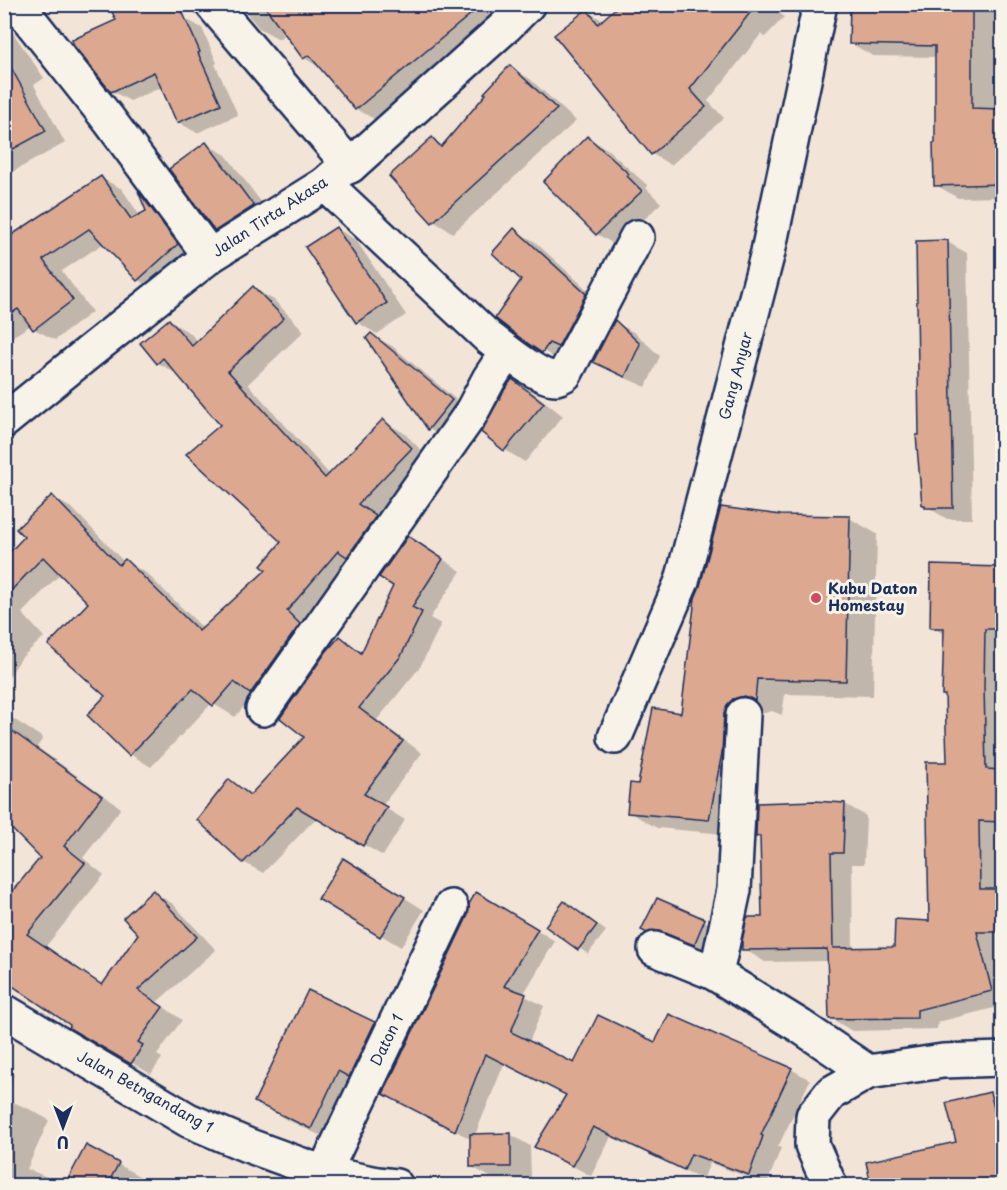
<svg xmlns="http://www.w3.org/2000/svg" width="1007" height="1190" viewBox="0 0 1007 1190" font-family="'Playpen Sans',sans-serif">
<style>
.shadow{fill:#0003}
.building{fill:#dca890;stroke:#1b2f5e;stroke-width:1.5}
.lines{fill:none;stroke-linecap:round;stroke-linejoin:round}
.minor-casing{stroke:#1b2f5e;stroke-width:38}
.minor{stroke:#f7f3e8;stroke-width:33}
.poi-dot{fill:#d1495b;stroke:#f7f3e8;stroke-width:2}
.labels{text-anchor:middle;stroke-width:6;stroke-linejoin:round;paint-order:stroke}
.street-label{font-size:15px;fill:#1b2f5e;stroke:#f7f3e8}
.poi-label{font-size:15px;font-weight:bold;fill:#1b2f5e;stroke:#f7f3e8;text-anchor:start}
</style>
<rect width="100%" height="100%" fill="#f2e4d6"/>
<filter id="ink" filterUnits="userSpaceOnUse"><feTurbulence type="fractalNoise" baseFrequency=".0167" numOctaves="2"/><feDisplacementMap in="SourceGraphic" scale="12" xChannelSelector="R" yChannelSelector="G"/><feConvolveMatrix kernelMatrix="1 2 1 2 8 2 1 2 1" color-interpolation-filters="sRGB"/></filter>
<g filter="url(#ink)">
<g class="shadow">
<polygon points="239,4 498,4 507,15 376,120 356,109 321,68 304,58 286,33 279,39 259,28"/>
<polygon points="623,4 771,4 784,17 765,37 761,34 708,101 724,118 671,165 652,154 587,11 604,21"/>
<polygon points="851,4 1002,4 1002,34 994,34 994,110 1002,112 1002,197 958,198 936,185 937,57 873,56 850,43"/>
<polygon points="184,18 202,28 217,63 215,64 238,115 197,133 178,122 162,87 130,101 112,91 118,21"/>
<polygon points="4,26 11,30 44,78 34,85 65,143 14,171 4,165"/>
<polygon points="510,67 530,79 576,121 453,233 433,221 432,139 444,146"/>
<polygon points="587,137 607,149 648,186 646,188 661,203 617,246 597,234 545,182"/>
<polygon points="206,144 226,155 273,218 236,241 216,230"/>
<polygon points="101,178 122,189 140,216 148,211 141,194 158,204 197,256 158,292 138,280 104,243 62,271 92,312 55,340 34,329 31,325 4,342 4,276"/>
<polygon points="336,228 356,240 406,315 377,334 357,322"/>
<polygon points="514,230 534,241 605,306 563,363 524,339 523,279"/>
<polygon points="947,242 967,253 972,519 947,519 924,505 921,437"/>
<polygon points="253,288 274,300 304,331 248,384 330,475 383,421 404,433 432,461 377,517 396,529 235,717 212,703 151,767 130,754 107,696 90,603 61,573 22,613 44,637 22,657 4,684 4,561 26,537 52,497 73,509 124,562 125,561 146,573 204,629 268,569 284,542 222,425 179,375 158,363 169,321 190,333 198,342"/>
<polygon points="1002,306 1002,393 1000,391"/>
<polygon points="615,322 635,333 660,356 646,387 614,373 595,361"/>
<polygon points="371,335 392,346 472,413 448,441 429,429 368,338"/>
<polygon points="513,381 533,392 563,416 525,462 505,450 483,432"/>
<polygon points="781,516 849,518 877,534 873,696 785,694 782,715 772,711 761,714 754,721 736,835 657,828 629,812 639,785 682,715"/>
<polygon points="427,549 461,571 430,618 441,624 420,667 377,720 422,753 382,806 405,820 383,856 317,817 263,873 243,862 230,781 252,794 307,737 341,638 363,652"/>
<polygon points="932,567 1002,568 1002,1006 938,1022 937,1029 852,1031 831,1018 829,961 765,962 744,949 763,918 762,839 757,836 845,804 866,816 864,864 852,864 853,950 896,949 930,923 949,763 946,635 931,627"/>
<polygon points="4,713 43,738 37,747 121,808 83,858 104,875 46,946 104,986 140,934 153,892 173,904 216,950 157,1002 182,1020 157,1055 162,1058 151,1074 71,1027 72,1025 4,964 42,858 4,819"/>
<polygon points="364,872 424,910 401,947 320,899"/>
<polygon points="477,894 555,941 523,995 544,1006 529,1042 574,1065 655,1044 670,1016 791,1069 810,1080 778,1147 781,1148 767,1184 710,1163 703,1179 611,1137 591,1176 536,1146 568,1096 504,1064 475,1135 510,1134 530,1146 531,1178 492,1178 472,1167 471,1139 403,1104"/>
<polygon points="574,908 606,931 588,954 579,948"/>
<polygon points="704,921 724,932 714,955 683,942 663,941 643,929"/>
<polygon points="309,992 375,1023 404,1040 341,1145 285,1119 256,1102"/>
<polygon points="4,1070 14,1075 4,1097"/>
<polygon points="990,1094 1002,1101 1002,1186 873,1186 868,1163 957,1144"/>
<polygon points="4,1098 29,1109 49,1120 27,1169 52,1179 61,1186 4,1186 4,1176 8,1168 4,1166"/>
<polygon points="87,1147 146,1180 144,1186 67,1186"/>
</g>
<g class="building">
<polygon points="108,4 179,4 200,52 198,53 221,104 177,123 154,72 111,92 74,46 72,40 116,20"/>
<polygon points="263,4 483,4 355,110 309,55 303,59"/>
<polygon points="620,4 757,4 690,89 706,107 651,155 554,35 587,9 598,24"/>
<polygon points="850,4 972,4 972,108 1001,109 1000,139 1002,139 1002,184 934,186 933,143 935,143 935,46 849,44"/>
<polygon points="4,55 46,131 4,154"/>
<polygon points="510,65 557,109 432,223 389,176 432,137 441,147 486,94 484,93"/>
<polygon points="587,136 629,174 627,176 642,191 596,235 543,182"/>
<polygon points="206,142 254,206 215,231 169,169"/>
<polygon points="101,176 131,219 146,211 138,191 178,244 137,281 89,229 43,260 73,300 33,330 18,309 4,318 4,240"/>
<polygon points="336,227 387,303 356,323 305,247"/>
<polygon points="514,228 586,294 558,347 549,343 542,353 523,340 495,318 521,280 492,253"/>
<polygon points="948,240 953,508 925,508 925,505 922,505 916,435 919,435 916,241"/>
<polygon points="253,286 284,318 228,371 325,478 383,419 412,448 358,504 376,516 347,557 338,551 287,611 300,624 250,694 234,682 213,706 193,689 129,756 87,715 105,696 48,645 88,603 43,557 4,598 4,558 24,537 16,529 52,495 119,565 125,559 199,631 266,570 261,566 281,542 186,454 220,425 163,358 157,364 140,343 169,319 192,346"/>
<polygon points="615,320 640,344 625,377 593,362"/>
<polygon points="371,333 452,400 428,430 366,338"/>
<polygon points="512,379 544,403 504,451 481,432 505,389"/>
<polygon points="721,507 781,515 850,516 846,681 757,679 755,701 745,696 733,699 727,705 724,713 722,753 709,820 627,813 630,783 638,784 653,708 681,713 695,598 700,586"/>
<polygon points="408,536 443,559 412,607 422,612 401,656 359,708 403,741 364,794 387,807 363,846 297,807 243,863 197,820 229,779 250,795 304,737 280,718 326,652 340,636 361,653 393,586 379,577"/>
<polygon points="931,565 1002,567 1002,629 985,629 984,687 986,769 1002,770 1002,822 979,821 980,889 1002,889 1002,932 977,932 992,991 917,1010 917,1018 829,1019 827,949 742,950 742,941 747,917 762,917 760,836 756,837 757,803 814,801 845,803 843,853 831,853 833,948 894,947 895,919 929,921 926,762 947,762 945,695 942,695 944,628 930,628"/>
<polygon points="4,725 102,796 64,846 85,863 27,934 102,985 138,934 123,918 153,890 197,937 138,990 163,1007 138,1042 143,1045 131,1064 69,1028 70,1025 4,980 4,901 40,858 4,821"/>
<polygon points="343,858 405,897 380,937 318,899"/>
<polygon points="476,892 538,929 504,986 526,994 511,1032 574,1063 598,1015 655,1042 669,1014 792,1068 761,1135 763,1136 749,1175 691,1154 684,1170 593,1127 572,1166 534,1147 566,1095 485,1054 455,1131 383,1094 468,915 469,904"/>
<polygon points="657,898 705,919 694,945 662,932 653,930 647,933 641,930"/>
<polygon points="564,901 597,925 578,950 545,926"/>
<polygon points="308,990 375,1022 349,1077 338,1071 311,1129 254,1102"/>
<polygon points="990,1092 1002,1141 1002,1185 871,1185 866,1162 956,1142 946,1103"/>
<polygon points="511,1133 511,1167 470,1167 470,1134"/>
<polygon points="86,1145 119,1163 107,1185 65,1185"/>
</g>
<g class="lines">
<g class="minor-casing">
<g id="minor">
<polyline points="17,4 109,120 210,256"/>
<polyline points="212,4 350,166"/>
<path d="M 325,184 L 489,338 C 503,348 539,379 556,378 C 561,377 561,376 565,374 L 637,237"/>
<polyline points="4,421 88,353 210,256 325,184 341,170 350,166 506,26 528,4"/>
<polyline points="263,709 470,415 489,379 507,352"/>
<polyline points="615,737 682,581 768,252 820,4"/>
<polyline points="655,949 714,973 800,1026 868,1072"/>
<polyline points="714,973 719,960 734,890 743,715"/>
<polyline points="4,1011 188,1120 247,1145 324,1173 377,1184 396,1186"/>
<polyline points="324,1173 451,907"/>
<polyline points="830,1186 812,1145 813,1116 831,1093 868,1072 943,1061 1002,1059"/>
</g>
</g>
<use href="#minor" class="minor"/>
</g>
</g>
<circle class="poi-dot" cx="816" cy="598" r="6"/>
<g class="labels">
<g class="street-label">
<text transform="translate(270 217) rotate(-33)" y="5">Jalan Tirta Akasa</text>
<text transform="translate(736 376) rotate(-75)" y="5">Gang Anyar</text>
<text transform="translate(387 1040) rotate(-64)" y="5">Daton 1</text>
<text transform="translate(145 1092) rotate(29)" y="5">Jalan Betngandang 1</text>
</g>
<g class="poi-label">
<text x="828" y="594">Kubu Daton<tspan x="828" dy="17">Homestay</tspan></text>
</g>
</g>
<rect width="1007" height="1190" fill="none" stroke="#f7f3e8" stroke-width="24"/>
<rect x="12" y="12" width="983" height="1166" fill="none" stroke="#1b2f5e" stroke-width="2" filter="url(#ink)"/>
<g transform="translate(63 1127) rotate(180)" stroke="#f7f3e8" stroke-width="4.5" paint-order="stroke">
<path d="M0-4.5L10 22L0 15L-10 22Z" fill="#1b2f5e"/>
<text y="-9" font-size="16" font-weight="bold" text-anchor="middle" fill="#1b2f5e">U</text>
</g>
</svg>
